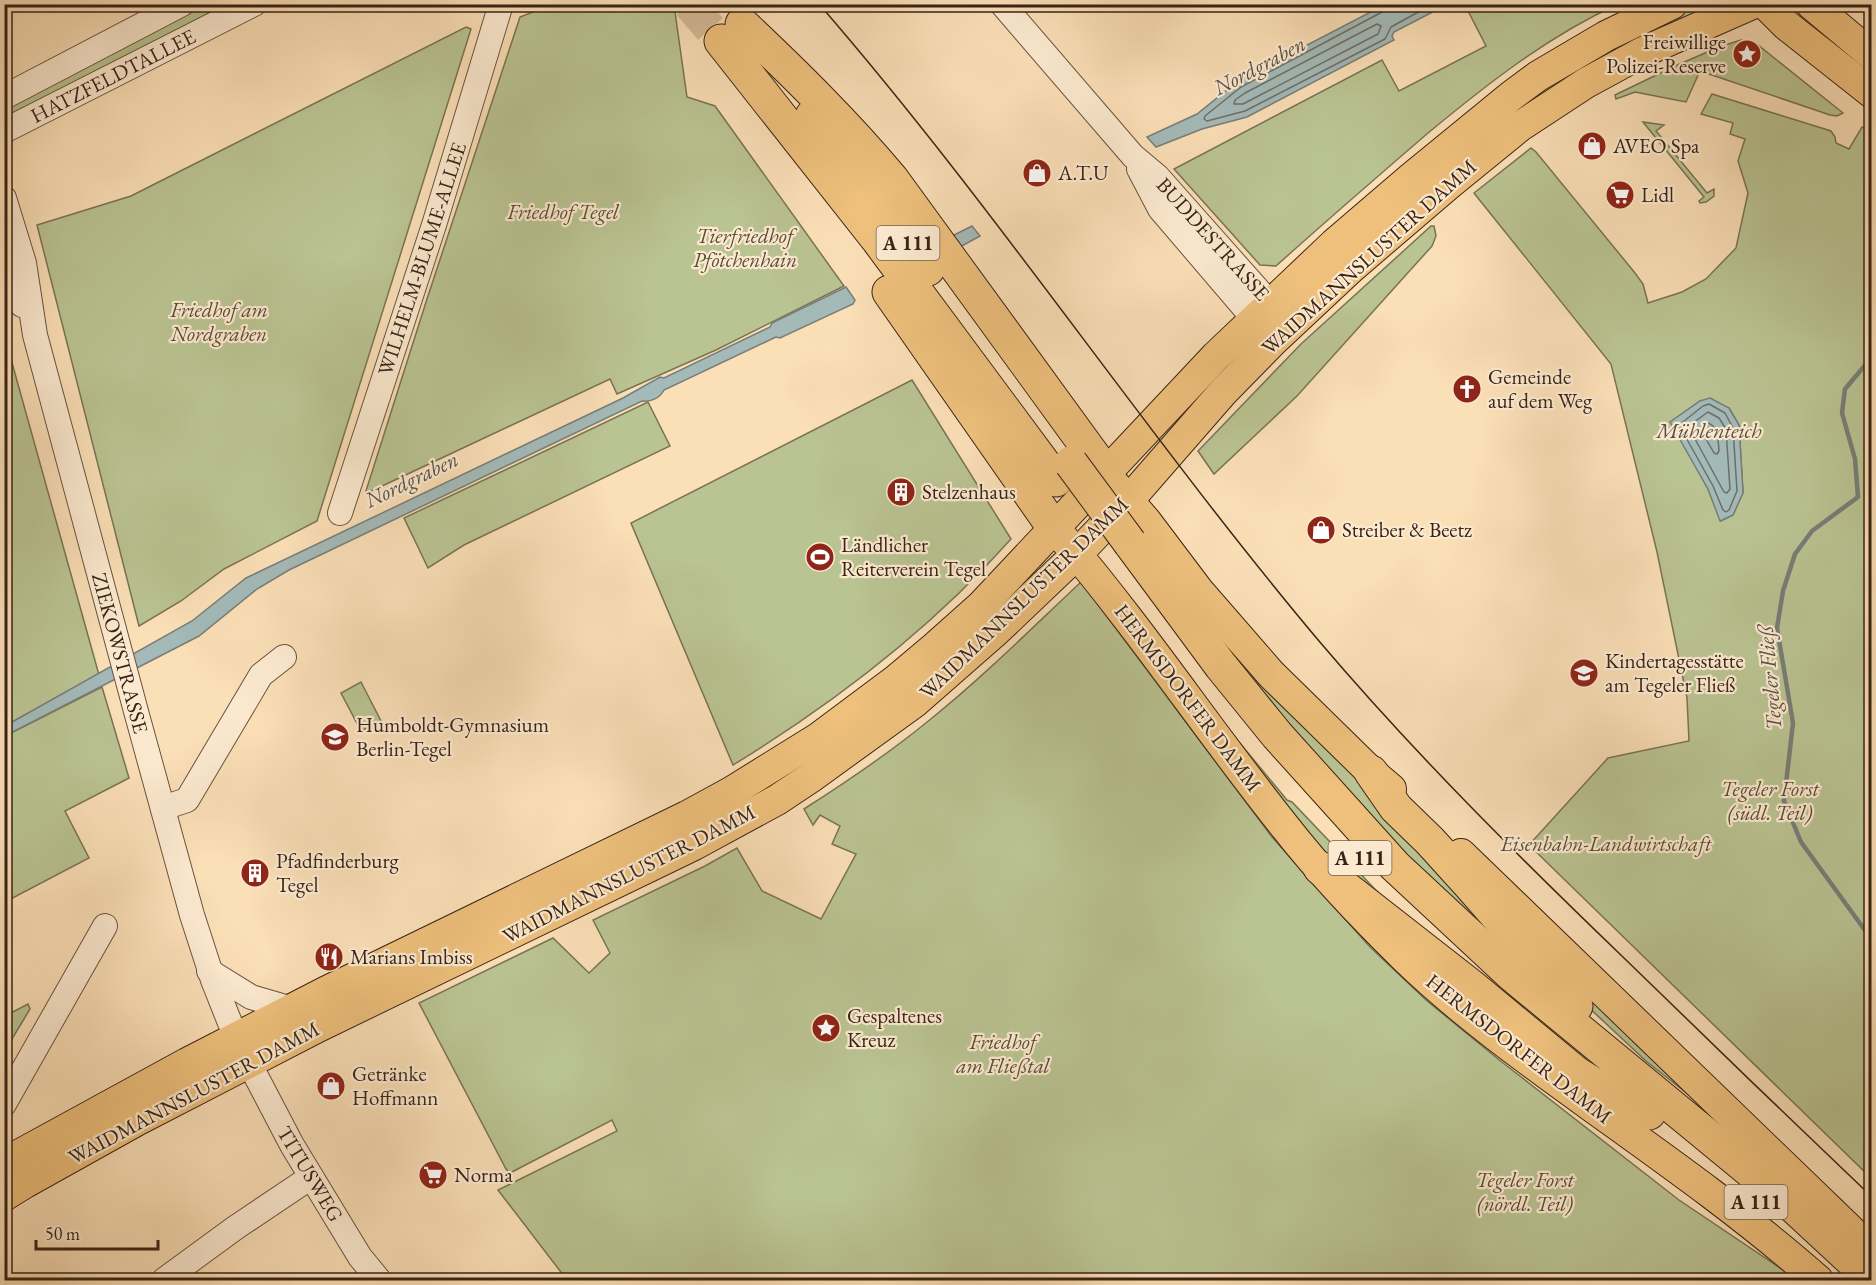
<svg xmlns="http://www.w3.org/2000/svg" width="1876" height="1285" viewBox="0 0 1876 1285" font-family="'EB Garamond',serif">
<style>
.green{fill:#bac392;stroke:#797354;stroke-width:1.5;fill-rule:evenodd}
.water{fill:#a3bab9;stroke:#787e78;stroke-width:1.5}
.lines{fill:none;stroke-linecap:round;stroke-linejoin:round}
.shore{stroke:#6e6e68;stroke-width:1.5}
.stream{stroke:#787e78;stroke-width:4.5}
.highway-tunnel{stroke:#d4b997;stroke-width:33;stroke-dasharray:33 16;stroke-linecap:butt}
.minor-casing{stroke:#69523e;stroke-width:26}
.major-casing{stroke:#382316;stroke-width:32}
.highway-casing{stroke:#382316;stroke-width:35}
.minor{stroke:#fcead0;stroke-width:24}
.major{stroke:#eec07c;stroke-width:30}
.highway{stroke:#eec07c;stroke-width:33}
.tram{stroke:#382316;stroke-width:1.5}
.highway-bridge-casing{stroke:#382316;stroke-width:35;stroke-linecap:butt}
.highway-bridge{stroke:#eec07c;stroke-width:33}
.labels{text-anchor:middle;stroke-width:4.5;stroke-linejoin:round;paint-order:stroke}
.shield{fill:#fcead0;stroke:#735f4e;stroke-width:1.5}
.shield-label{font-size:20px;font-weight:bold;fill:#382316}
.poi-label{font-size:21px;fill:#382316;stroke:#fcead0;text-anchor:start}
.street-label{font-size:21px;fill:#382316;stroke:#fcead0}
.park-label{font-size:21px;font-style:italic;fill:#584b35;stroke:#fcead0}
.water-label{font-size:22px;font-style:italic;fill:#585047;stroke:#fcead0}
</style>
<rect width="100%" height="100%" fill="#fbdfb7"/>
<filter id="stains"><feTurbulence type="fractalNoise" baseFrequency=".00333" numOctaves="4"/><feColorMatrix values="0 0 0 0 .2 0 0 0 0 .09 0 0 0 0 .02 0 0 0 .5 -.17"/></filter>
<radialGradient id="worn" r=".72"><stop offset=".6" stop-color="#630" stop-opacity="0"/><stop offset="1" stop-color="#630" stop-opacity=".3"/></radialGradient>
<g class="green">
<polygon points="553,4 674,5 687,97 715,106 844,286 716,350 617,394 610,379 365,494 427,299 520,17"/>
<polygon points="202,5 218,5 221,10 7,116 4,103"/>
<path d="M 1465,5 L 1616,5 C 1547,37 1486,85 1428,133 C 1377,177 1326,221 1276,266 L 1260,265 L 1174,169 L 1382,60 L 1399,91 L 1486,46 Z"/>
<polygon points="1702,5 1716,5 1559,86 1554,80 1673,14"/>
<polygon points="466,27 471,29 317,521 224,569 181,601 139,626 37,225 131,196"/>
<polygon points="1741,40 1758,45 1843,113 1837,116 1830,115 1700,71 1686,102 1635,92 1616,99 1615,95 1675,66 1719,47"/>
<path d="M 1712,94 L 1831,131 L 1835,137 L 1836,143 L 1849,149 L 1862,127 L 1871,129 L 1871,1178 L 1529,845 L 1608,758 L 1689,741 L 1687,698 L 1657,552 L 1611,364 L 1474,193 L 1531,148 L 1536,152 L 1635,273 L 1643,284 L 1648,303 L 1682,292 L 1706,279 L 1736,248 L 1748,193 L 1738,161 L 1745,139 L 1730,134 L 1733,123 L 1701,114 ZM 1700,401 L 1729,408 L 1739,425 L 1743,492 L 1733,515 L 1721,521 L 1708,489 L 1671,422 Z"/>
<polygon points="1643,122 1664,125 1656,131 1707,193 1714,189 1714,196 1706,202 1700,203 1699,201 1704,197"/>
<polygon points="1431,226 1434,226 1436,236 1432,246 1297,396 1214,474 1198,451 1301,344"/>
<polygon points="4,334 99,675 5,726 4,726"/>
<path d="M 912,380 L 1011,539 C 931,629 836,702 733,765 L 631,523 Z"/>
<polygon points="648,402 670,446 464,545 428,568 404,518"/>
<path d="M 1081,582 L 1272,837 L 1370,947 L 1426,1000 L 1498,1059 L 1679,1200 L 1798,1280 L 567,1280 L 498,1190 L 617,1131 L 612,1120 L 510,1173 L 506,1169 L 419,1003 L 553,938 L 589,973 L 610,953 L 593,920 L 705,866 L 737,848 L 762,891 L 821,919 L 856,854 L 832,844 L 840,826 L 820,815 L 813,825 L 804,809 C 848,781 891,752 932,718 C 984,676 1032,628 1081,582 Z"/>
<polygon points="1202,612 1395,813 1515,958 1400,855 1250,680"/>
<polygon points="361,682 381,721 361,731 341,693"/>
<polygon points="102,687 129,778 65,811 89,858 5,902 5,736"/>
<polygon points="1210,707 1287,800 1292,802 1390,905 1326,857"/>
<polygon points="1498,901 1719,1119 1646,1061 1571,991"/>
<polygon points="28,1004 30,1009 6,1049 5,1016"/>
</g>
<g class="water">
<polygon points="1384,5 1446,5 1394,32 1392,36 1394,40 1247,117 1202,129 1156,147 1147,137 1197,114 1238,81"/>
<polygon points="972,226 980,236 960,247 952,236"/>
<path d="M 846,287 L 855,300 L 853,304 L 780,338 L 776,337 L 664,390 C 660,398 651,402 642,401 L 289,570 L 257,589 L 199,636 L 5,736 L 5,726 L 192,621 L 246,578 L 623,398 L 660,377 L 664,378 L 770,327 L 772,323 Z"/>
<polygon points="1710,398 1729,408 1739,425 1743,493 1733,515 1720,521 1708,489 1670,422 1700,401"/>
</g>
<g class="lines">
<g class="shore">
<polyline points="1385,4 1382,12 1241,87 1205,116 1204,119 1207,121 1245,111 1385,39 1391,27 1433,4"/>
<polygon points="1377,24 1381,26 1378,34 1243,104 1234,104 1235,100 1245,93"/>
<polygon points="1709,404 1725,413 1733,428 1737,491 1729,510 1726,512 1723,510 1713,486 1679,425 1703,406"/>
<polygon points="1708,412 1719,418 1726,429 1730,489 1727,493 1724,492 1689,428 1690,425"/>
<path d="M 1708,423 C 1719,427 1718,441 1719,451 L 1717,454 L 1714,453 L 1701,430 Z"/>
</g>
<polyline class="stream" points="1872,357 1845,389 1842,413 1855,459 1858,497 1812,531 1795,554 1783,591 1777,628 1793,723 1784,801 1801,842 1872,940"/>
<polyline class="highway-tunnel" points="689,4 721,41"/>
<g class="minor-casing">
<g id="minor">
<polyline points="1002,4 1133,156 1158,177 1282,317"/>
<polyline points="4,97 182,4"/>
<polyline points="4,131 254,4"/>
<polyline points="1139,169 1160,209 1266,333"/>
<polyline points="4,198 24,263 35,335 137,715 192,915 213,980 236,1038 292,1145 360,1257 379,1280"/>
<polyline points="4,264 22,305"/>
<polyline points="340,513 434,225 501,4"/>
<polyline points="163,808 187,800 261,675 284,657"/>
<polyline points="209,971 251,997 292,1009"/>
<polyline points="4,1104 105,926"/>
<polyline points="164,1280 235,1228 311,1177"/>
</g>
</g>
<g class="major-casing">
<g id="major">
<polyline points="1765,4 1786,25 1872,93"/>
<polyline points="1811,4 1872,55"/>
<polyline points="1115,485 1146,521 1198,590 1271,674 1371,772 1391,789"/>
<path d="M 1064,539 C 1143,632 1210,733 1286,828 C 1322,874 1363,917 1405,958 C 1465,1016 1534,1065 1602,1114 C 1676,1167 1750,1220 1818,1280"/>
<polyline points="1461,854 1872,1251"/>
<polyline points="4,1163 187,1063 323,993 687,816 731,792 818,738 897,679 935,647 981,606 1216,356 1334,244 1411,178 1511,96 1538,76 1606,36 1672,4"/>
<polyline points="4,1196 25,1183 138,1120 320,1026 694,845 777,800 810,778 915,702 996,631 1077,554 1128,501 1224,391 1273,341 1351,268 1449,184 1519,127 1586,83 1643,52 1752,4"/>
</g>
</g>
<g class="highway-casing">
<g id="highway">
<path d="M 742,24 C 795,74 845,123 892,179 L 1106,473"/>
<polyline points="721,41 878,240 1056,480"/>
<polyline points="812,116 928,269"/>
<polyline points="889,292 1054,528"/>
<polyline points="1130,543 1221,666 1277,735 1395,866 1511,974 1793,1206 1872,1279"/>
<polyline points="1371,772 1396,808 1430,841 1469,884 1576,1006"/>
<polyline points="1320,868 1471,986 1576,1073 1603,1090 1649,1113"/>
</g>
</g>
<use href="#minor" class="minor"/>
<use href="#major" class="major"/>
<use href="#highway" class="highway"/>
<path class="tram" d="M 819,4 C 996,208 1145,434 1319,641 C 1414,753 1518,856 1624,958 C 1706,1038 1789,1118 1872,1197"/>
<g class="highway-bridge-casing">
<polyline id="highway-bridge" points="1071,463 1130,543"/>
</g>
<use href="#highway-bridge" class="highway-bridge"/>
</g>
<defs>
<g id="sight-disc" transform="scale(1.5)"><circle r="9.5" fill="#8f2418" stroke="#fcead0"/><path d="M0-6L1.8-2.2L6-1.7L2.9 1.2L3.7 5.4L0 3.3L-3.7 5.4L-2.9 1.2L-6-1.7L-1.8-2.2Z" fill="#fff"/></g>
<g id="shop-disc" transform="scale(1.5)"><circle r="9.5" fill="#8f2418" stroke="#fcead0"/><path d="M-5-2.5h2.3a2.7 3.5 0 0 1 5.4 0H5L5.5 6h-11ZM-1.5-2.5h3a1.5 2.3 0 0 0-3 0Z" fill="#fff"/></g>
<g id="supermarket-disc" transform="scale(1.5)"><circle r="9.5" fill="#8f2418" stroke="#fcead0"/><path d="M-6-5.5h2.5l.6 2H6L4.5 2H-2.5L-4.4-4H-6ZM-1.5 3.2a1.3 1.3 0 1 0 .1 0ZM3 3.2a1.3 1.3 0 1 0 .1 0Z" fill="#fff"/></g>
<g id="church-disc" transform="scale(1.5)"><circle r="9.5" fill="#8f2418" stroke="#fcead0"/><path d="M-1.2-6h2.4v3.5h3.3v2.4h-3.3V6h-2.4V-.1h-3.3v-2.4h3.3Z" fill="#fff"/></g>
<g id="building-disc" transform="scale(1.5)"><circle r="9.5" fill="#8f2418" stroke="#fcead0"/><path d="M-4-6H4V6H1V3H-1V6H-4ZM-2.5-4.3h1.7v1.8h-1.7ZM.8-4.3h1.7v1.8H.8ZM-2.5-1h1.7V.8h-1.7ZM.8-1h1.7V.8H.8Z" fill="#fff"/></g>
<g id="stadium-disc" transform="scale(1.5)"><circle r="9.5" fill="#8f2418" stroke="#fcead0"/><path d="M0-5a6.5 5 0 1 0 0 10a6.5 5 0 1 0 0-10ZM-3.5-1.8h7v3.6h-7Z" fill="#fff"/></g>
<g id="school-disc" transform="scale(1.5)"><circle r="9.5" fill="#8f2418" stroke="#fcead0"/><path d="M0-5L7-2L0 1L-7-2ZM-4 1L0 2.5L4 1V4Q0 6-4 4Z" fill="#fff"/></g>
<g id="restaurant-disc" transform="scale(1.5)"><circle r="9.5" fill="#8f2418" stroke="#fcead0"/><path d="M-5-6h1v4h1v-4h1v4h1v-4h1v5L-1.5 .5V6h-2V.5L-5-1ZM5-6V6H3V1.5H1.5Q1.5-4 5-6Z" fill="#fff"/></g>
</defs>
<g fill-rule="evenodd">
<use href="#sight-disc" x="1747" y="54"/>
<use href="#shop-disc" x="1592" y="146"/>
<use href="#shop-disc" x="1037" y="173"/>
<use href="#supermarket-disc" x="1620" y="195"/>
<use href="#church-disc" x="1467" y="389"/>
<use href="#building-disc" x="901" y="492"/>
<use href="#shop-disc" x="1321" y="530"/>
<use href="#stadium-disc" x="820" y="557"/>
<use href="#school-disc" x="1584" y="673"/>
<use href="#school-disc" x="335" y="737"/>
<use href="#building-disc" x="255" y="873"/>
<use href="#restaurant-disc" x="329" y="957"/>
<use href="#sight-disc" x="826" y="1028"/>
<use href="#shop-disc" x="331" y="1086"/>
<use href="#supermarket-disc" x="433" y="1175"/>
</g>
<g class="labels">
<g class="shield">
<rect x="876.5" y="226" width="63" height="34" rx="4.5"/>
<rect x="1328.5" y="841" width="63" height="34" rx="4.5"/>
<rect x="1724.5" y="1185" width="63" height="34" rx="4.5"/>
</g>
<g class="shield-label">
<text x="908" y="250">A 111</text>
<text x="1360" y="865">A 111</text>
<text x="1756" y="1209">A 111</text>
</g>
<g class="poi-label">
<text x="1726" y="49" text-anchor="end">Freiwillige<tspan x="1726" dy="24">Polizei-Reserve</tspan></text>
<text x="1613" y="153">AVEO Spa</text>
<text x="1058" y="180">A.T.U</text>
<text x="1641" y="202">Lidl</text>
<text x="1488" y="384">Gemeinde<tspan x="1488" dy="24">auf dem Weg</tspan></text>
<text x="922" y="499">Stelzenhaus</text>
<text x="1342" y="537">Streiber &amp; Beetz</text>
<text x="841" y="552">Ländlicher<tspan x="841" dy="24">Reiterverein Tegel</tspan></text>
<text x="1605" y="668">Kindertagesstätte<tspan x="1605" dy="24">am Tegeler Fließ</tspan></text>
<text x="356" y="732">Humboldt-Gymnasium<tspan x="356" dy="24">Berlin-Tegel</tspan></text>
<text x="276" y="868">Pfadfinderburg<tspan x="276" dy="24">Tegel</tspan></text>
<text x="350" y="964">Marians Imbiss</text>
<text x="847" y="1023">Gespaltenes<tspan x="847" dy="24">Kreuz</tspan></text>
<text x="352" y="1081">Getränke<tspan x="352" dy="24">Hoffmann</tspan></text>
<text x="454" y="1182">Norma</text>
</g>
<g class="street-label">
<text transform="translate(113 76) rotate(-27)" y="7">HATZFELDTALLEE</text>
<text transform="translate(1213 239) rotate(48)" y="7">BUDDESTRASSE</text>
<text transform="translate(1369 257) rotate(-42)" y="7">WAIDMANNSLUSTER DAMM</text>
<text transform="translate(422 259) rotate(-72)" y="7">WILHELM-BLUME-ALLEE</text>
<text transform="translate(1024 598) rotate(-44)" y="7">WAIDMANNSLUSTER DAMM</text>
<text transform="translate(120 653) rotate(75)" y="7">ZIEKOWSTRASSE</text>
<text transform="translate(1188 698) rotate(53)" y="7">HERMSDORFER DAMM</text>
<text transform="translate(629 874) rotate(-27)" y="7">WAIDMANNSLUSTER DAMM</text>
<text transform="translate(1519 1049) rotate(38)" y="7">HERMSDORFER DAMM</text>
<text transform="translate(194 1093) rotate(-28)" y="7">WAIDMANNSLUSTER DAMM</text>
<text transform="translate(310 1174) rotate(59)" y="7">TITUSWEG</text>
</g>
<g class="park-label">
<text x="563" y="219">Friedhof Tegel</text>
<text x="745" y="243">Tierfriedhof<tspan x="745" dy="24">Pfötchenhain</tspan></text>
<text x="219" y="317">Friedhof am<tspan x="219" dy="24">Nordgraben</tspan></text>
<text x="1770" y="796">Tegeler Forst<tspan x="1770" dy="24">(südl. Teil)</tspan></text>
<text x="1606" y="851">Eisenbahn-Landwirtschaft</text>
<text x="1003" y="1049">Friedhof<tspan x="1003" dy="24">am Fließtal</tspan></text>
<text x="1525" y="1187">Tegeler Forst<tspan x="1525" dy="24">(nördl. Teil)</tspan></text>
</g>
<g class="water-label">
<text transform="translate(1259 65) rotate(-28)" y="8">Nordgraben</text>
<text x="1709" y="438">Mühlenteich</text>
<text transform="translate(411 479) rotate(-26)" y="8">Nordgraben</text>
<text transform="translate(1769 678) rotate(-95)" y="8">Tegeler Fließ</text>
</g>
</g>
<rect width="1876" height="1285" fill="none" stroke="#fbdfb7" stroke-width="24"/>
<rect x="6" y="6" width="1864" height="1273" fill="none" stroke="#382316" stroke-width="3"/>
<rect x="12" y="12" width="1852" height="1261" fill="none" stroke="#382316" stroke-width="1.5"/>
<path d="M36 1240v9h122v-9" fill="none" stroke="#382316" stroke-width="3"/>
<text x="45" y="1240" font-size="18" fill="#382316" stroke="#fcead0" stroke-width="4.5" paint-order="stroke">50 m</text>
<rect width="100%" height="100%" filter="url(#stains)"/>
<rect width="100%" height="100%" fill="url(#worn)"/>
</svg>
